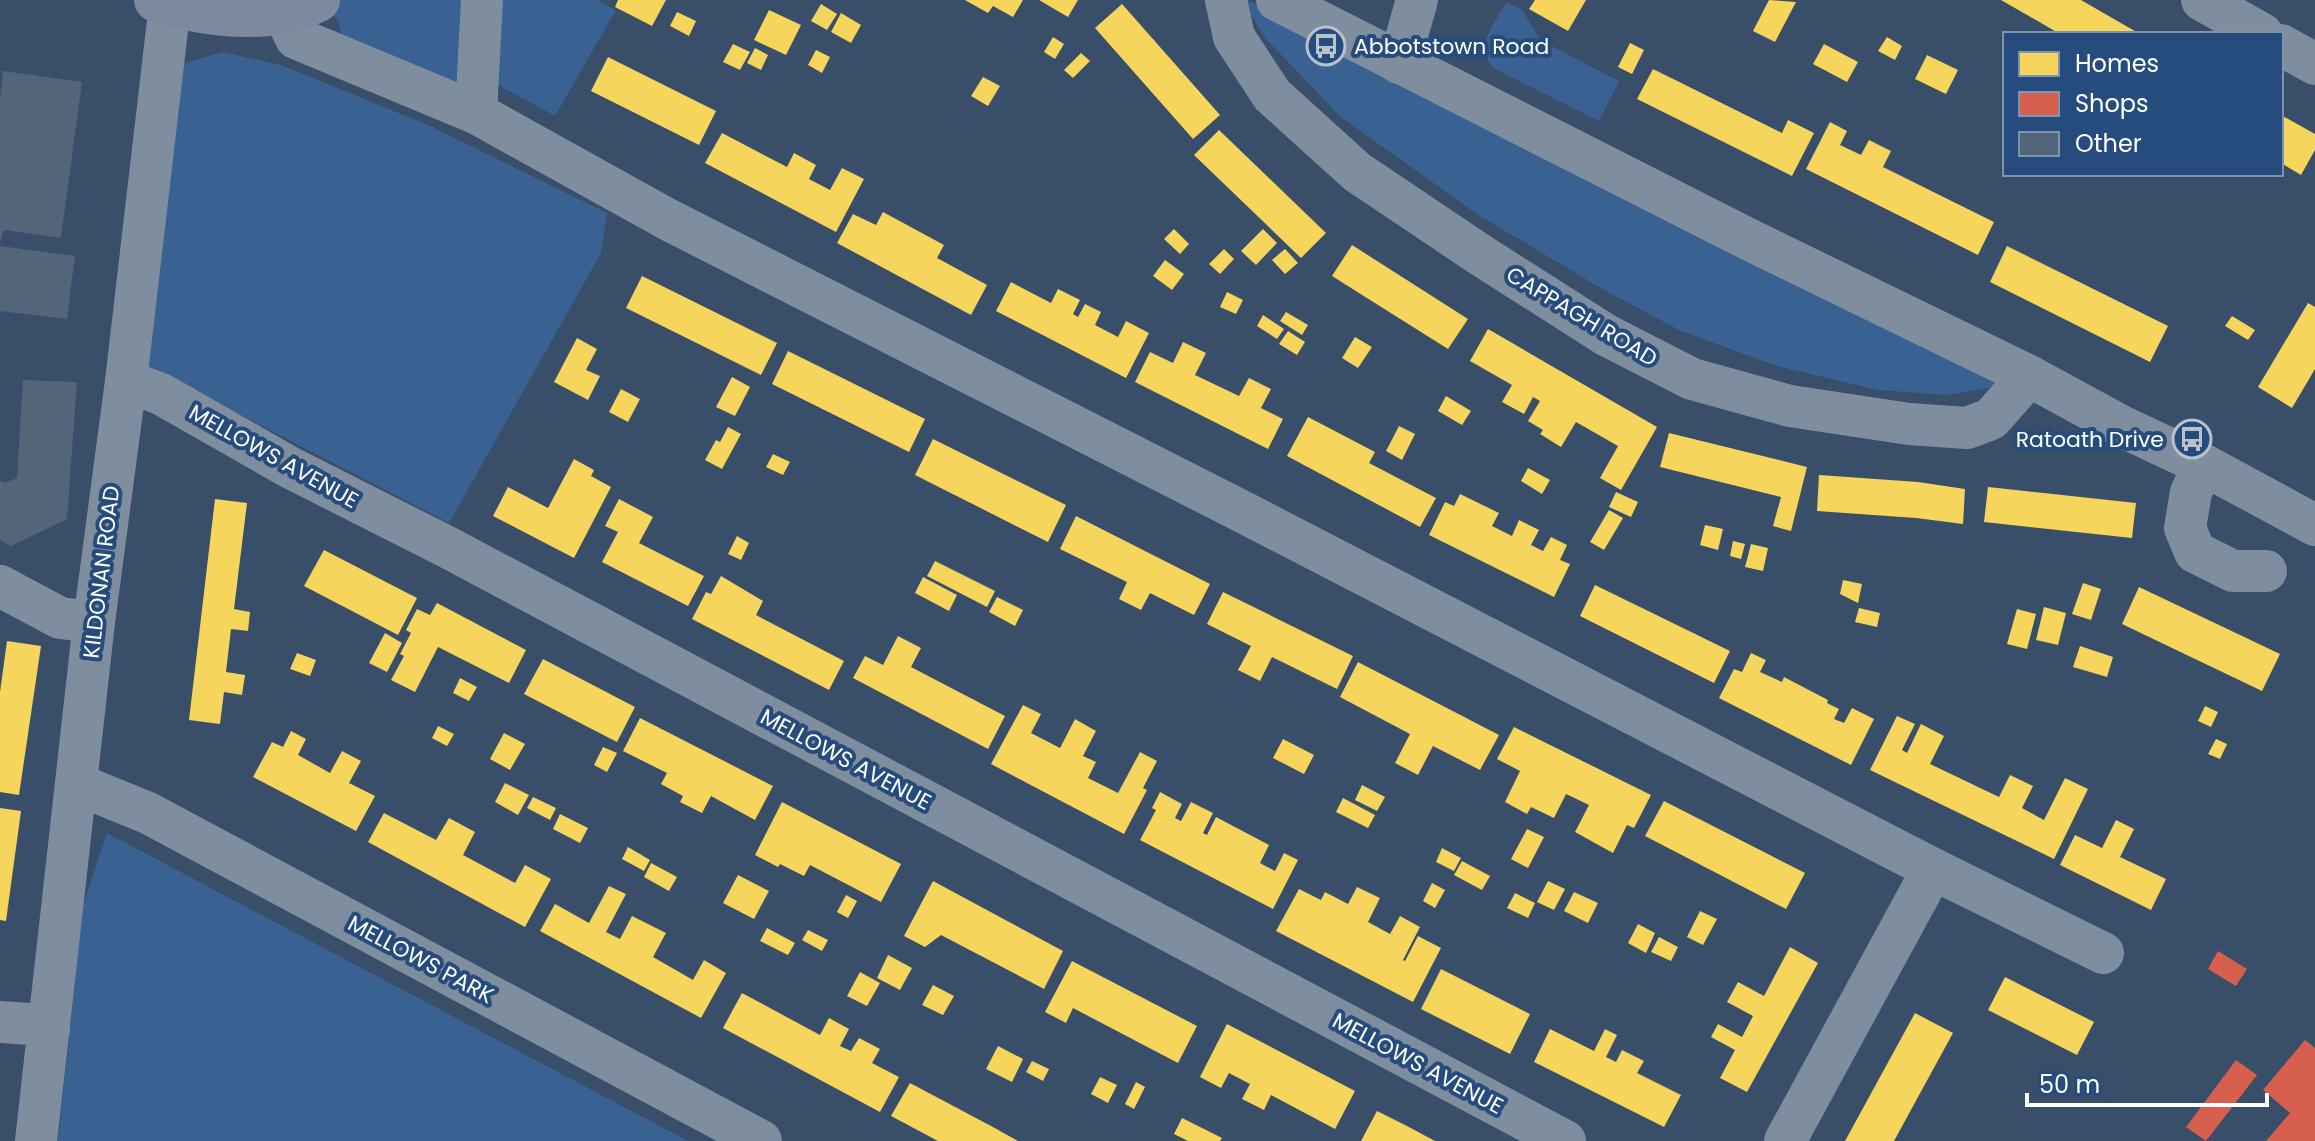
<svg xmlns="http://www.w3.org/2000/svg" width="2315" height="1141" viewBox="0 0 2315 1141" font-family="Poppins,sans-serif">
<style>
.green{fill:#396292}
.homes{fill:#f6d55c}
.shops{fill:#d6604d}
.building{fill:#54657a}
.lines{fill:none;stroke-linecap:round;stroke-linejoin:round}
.minor{stroke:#7e8e9f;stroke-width:42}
.major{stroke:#7d8a9e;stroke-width:44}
.labels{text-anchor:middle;stroke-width:8;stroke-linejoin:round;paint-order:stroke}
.poi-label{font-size:22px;fill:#fff;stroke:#254c7c;text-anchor:start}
.street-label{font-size:22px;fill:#fff;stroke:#254c7c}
</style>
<rect width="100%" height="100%" fill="#394e68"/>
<g class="green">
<polygon points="318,0 597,0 616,10 555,116 498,85 450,83 342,39 338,20 316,1"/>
<polygon points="1242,0 1248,0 2000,386 1947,395 1878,390 1777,366 1681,331 1604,290 1480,216 1342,118 1265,38"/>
<path d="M 1507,2 L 1523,11 L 1540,40 L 1619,81 L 1599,121 L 1493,68 C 1474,44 1494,24 1507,2 Z"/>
<polygon points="222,52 281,65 428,125 607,213 601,253 449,523 140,363 179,65"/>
<polygon points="107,833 688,1141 58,1141 83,906"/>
</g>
<g class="homes">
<polygon points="618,0 666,0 652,26 615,7"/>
<polygon points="965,0 1023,0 1013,17 993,6 988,13"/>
<polygon points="1039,0 1078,0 1068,17"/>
<polygon points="1535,0 1586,0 1568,31 1529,9"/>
<polygon points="1769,0 1796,2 1775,42 1753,31"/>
<polygon points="2001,0 2081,0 2140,34 2060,34"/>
<polygon points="821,4 837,14 827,30 811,21"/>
<polygon points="1122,4 1220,115 1193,139 1095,28"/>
<polygon points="769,10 801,25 786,55 754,40"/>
<polygon points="677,12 696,21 689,36 670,26"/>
<polygon points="841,13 861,25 851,43 831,32"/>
<polygon points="1053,37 1064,44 1055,59 1044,52"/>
<polygon points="1887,37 1902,46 1895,60 1878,51"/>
<polygon points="1630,43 1644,50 1632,74 1618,67"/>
<polygon points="733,44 750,52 740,70 723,62"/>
<polygon points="1824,44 1858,62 1847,82 1813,64"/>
<polygon points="755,48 768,55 761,70 747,63"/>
<polygon points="816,50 830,57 822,73 808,65"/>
<polygon points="1081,53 1090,61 1073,78 1064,70"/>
<polygon points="1927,55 1958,70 1946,94 1915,79"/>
<polygon points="608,57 716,111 699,145 591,91"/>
<polygon points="1653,69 1782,133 1788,120 1814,133 1792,176 1637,99"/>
<polygon points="983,77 1000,86 988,106 971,96"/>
<polygon points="2281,115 2315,134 2315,150 2301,175 2281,163"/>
<polygon points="1830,122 1847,131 1840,145 1861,155 1869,140 1891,151 1883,167 1994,222 1978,255 1806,169"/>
<polygon points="1219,130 1326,233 1301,258 1194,155"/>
<polygon points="722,133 787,167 794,153 816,165 809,179 830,190 842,168 864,179 836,232 705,163"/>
<polygon points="883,212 944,245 937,258 987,285 971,315 837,243 853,214 876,225"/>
<polygon points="1174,229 1189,244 1180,254 1164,239"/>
<polygon points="1263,229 1277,243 1256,265 1241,251"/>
<polygon points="1352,245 1468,319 1448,349 1332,276"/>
<polygon points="2007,246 2168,326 2150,362 1990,282"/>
<polygon points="1224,249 1234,259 1220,274 1209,264"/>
<polygon points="1285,249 1298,263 1285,274 1272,260"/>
<polygon points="1165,260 1184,274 1172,290 1153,276"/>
<polygon points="642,276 777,343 761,375 626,308"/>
<polygon points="1011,282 1051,303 1058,289 1080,300 1073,314 1078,317 1085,304 1101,312 1095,325 1118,337 1126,321 1149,333 1126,378 996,311"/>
<polygon points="1227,292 1243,300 1236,314 1220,307"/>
<polygon points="2308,303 2315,307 2315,369 2292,408 2258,387"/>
<polygon points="1286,312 1308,325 1302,335 1280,321"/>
<polygon points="1263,315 1284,329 1277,339 1257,326"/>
<polygon points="2232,316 2255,330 2248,340 2225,326"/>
<polygon points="1488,329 1657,427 1621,490 1600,478 1618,446 1576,422 1561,447 1540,434 1543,430 1528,421 1540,401 1533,397 1524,414 1502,402 1512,385 1470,361"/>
<polygon points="1288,331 1305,342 1297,355 1279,344"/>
<polygon points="1355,337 1372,347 1358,368 1342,358"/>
<polygon points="577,338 597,349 586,370 600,376 588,400 554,382"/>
<polygon points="1183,342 1206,353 1195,375 1239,396 1249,378 1271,389 1261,408 1283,419 1268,449 1135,382 1150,352 1173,363"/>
<polygon points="788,351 925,419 909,452 772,384"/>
<polygon points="732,377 750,387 735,416 716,407"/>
<polygon points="621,389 640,399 628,422 609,412"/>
<polygon points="1446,396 1471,411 1462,425 1438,411"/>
<polygon points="1308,417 1375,452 1369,463 1436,498 1420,527 1287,456"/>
<polygon points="1399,426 1415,434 1402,460 1386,451"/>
<polygon points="728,427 741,434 722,469 705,460 716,440 720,442"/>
<polygon points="1669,433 1807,467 1791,531 1773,526 1781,497 1660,467"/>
<polygon points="933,439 1066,505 1048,542 915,475"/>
<polygon points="773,454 790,462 783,475 766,467"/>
<polygon points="574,459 594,470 591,476 611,487 574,558 493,516 508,487 548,508"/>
<polygon points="1528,468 1550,480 1542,494 1521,481"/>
<polygon points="1819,475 1918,482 1965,489 1963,524 1916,518 1817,511"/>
<polygon points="1988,487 2136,503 2132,538 1984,522"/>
<polygon points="1616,492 1638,502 1631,517 1609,507"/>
<polygon points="1460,494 1499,513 1492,526 1512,536 1519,520 1539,530 1531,545 1543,551 1551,537 1567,545 1560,560 1570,564 1554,597 1429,535 1445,502 1454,506"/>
<polygon points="215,499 247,503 234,609 250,612 248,631 231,629 226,672 245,675 242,695 224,692 220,724 189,720"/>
<polygon points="619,499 653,517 639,543 704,576 688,606 602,562 618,532 605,526"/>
<polygon points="1609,510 1623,518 1604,550 1590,542"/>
<polygon points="1076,516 1210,584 1194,615 1150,593 1141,610 1119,599 1127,582 1060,549"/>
<polygon points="1705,525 1723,529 1718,550 1700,545"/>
<polygon points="737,536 749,543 741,560 728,554"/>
<polygon points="1733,541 1745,544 1741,559 1730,556"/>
<polygon points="1751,544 1768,548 1763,571 1745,567"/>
<polygon points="324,550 417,598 398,635 304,586"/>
<polygon points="935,561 995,591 987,607 927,576"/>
<polygon points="721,576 763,601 756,615 844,661 829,690 692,619 706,592 711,594"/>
<polygon points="923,577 957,595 949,611 915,593"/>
<polygon points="1843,580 1862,584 1858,603 1840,594"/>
<polygon points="2083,583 2101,589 2091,620 2072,614"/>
<polygon points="1595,585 1730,651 1714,683 1580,616"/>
<polygon points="2139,587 2280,654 2262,691 2122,624"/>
<polygon points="1223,592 1353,656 1337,689 1272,657 1260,681 1238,670 1251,646 1207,624"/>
<polygon points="997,597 1023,610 1015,626 989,612"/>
<polygon points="437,603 526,650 509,683 438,647 415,692 391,680 404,656 400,654 411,633 406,630 417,609 430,615"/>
<polygon points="2044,607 2066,613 2058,645 2036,640"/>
<polygon points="1859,608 1880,613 1877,627 1855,622"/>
<polygon points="2017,609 2036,614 2027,649 2007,644"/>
<polygon points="385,633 402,643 387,672 369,663"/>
<polygon points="898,636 921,648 911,667 1005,716 988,749 853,678 865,656 883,665"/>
<polygon points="7,641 41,646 19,795 0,792 0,692"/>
<polygon points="2080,646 2113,657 2107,677 2073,667"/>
<polygon points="297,653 316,660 310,676 290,669"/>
<polygon points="1751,653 1766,660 1760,672 1782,682 1784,677 1828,700 1827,703 1839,709 1834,719 1844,723 1852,708 1874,719 1851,765 1719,698 1734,669 1742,672"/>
<polygon points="543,659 635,707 617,742 524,694"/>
<polygon points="1358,662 1499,735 1480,770 1433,746 1418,775 1395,763 1410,734 1340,697"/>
<polygon points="460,678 477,687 469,701 453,693"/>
<polygon points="1023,705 1041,714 1031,733 1060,748 1075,719 1096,731 1083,756 1096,762 1088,778 1118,793 1140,752 1157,761 1143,788 1147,790 1124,834 991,764"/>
<polygon points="2205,706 2218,712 2211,727 2198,721"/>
<polygon points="1897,716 1915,724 1902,750 1907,753 1921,724 1944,736 1930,764 1999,797 2010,775 2033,786 2022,808 2044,820 2065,778 2088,789 2054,859 1870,770"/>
<polygon points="640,718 773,786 755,820 711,796 702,813 680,802 683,796 661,784 667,773 623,751"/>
<polygon points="438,726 454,734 447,746 432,738"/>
<polygon points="1514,727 1651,795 1634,828 1627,825 1613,853 1575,832 1589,805 1566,794 1554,818 1531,807 1527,814 1505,802 1520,771 1497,759"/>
<polygon points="291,731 306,739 298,755 330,773 342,751 361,761 349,783 375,796 356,831 253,777 272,742 283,747"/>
<polygon points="504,733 525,744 510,770 490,759"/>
<polygon points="1283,739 1314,755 1304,774 1273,758"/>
<polygon points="2216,739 2227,744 2220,759 2208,754"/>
<polygon points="603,747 617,753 607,772 594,765"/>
<polygon points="505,783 529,795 518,815 495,802"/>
<polygon points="1362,785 1385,797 1377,811 1355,800"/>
<polygon points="1160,792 1182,804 1175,818 1181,821 1191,802 1213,813 1203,833 1207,835 1216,817 1269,845 1260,863 1275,871 1284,853 1298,860 1273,909 1140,840 1156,810 1152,808"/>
<polygon points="533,797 556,808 550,820 527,808"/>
<polygon points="1343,798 1375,815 1368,828 1336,812"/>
<polygon points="1664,801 1805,873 1786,909 1645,836"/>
<polygon points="782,802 901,864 881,902 810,865 804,876 780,864 778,867 755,855"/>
<polygon points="0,808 21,811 6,921 0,920"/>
<polygon points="384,813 436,840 449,818 475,832 463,855 515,883 525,865 551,879 525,927 368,842"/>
<polygon points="560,814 588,828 580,843 553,829"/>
<polygon points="2116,820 2134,829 2120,857 2166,879 2151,910 2060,865 2075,835 2102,848"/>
<polygon points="1527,829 1544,837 1528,868 1511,859"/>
<polygon points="628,847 650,860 644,871 622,859"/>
<polygon points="1442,848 1461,858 1454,871 1436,862"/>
<polygon points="1462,861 1490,876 1482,890 1454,875"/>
<polygon points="651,863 677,877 669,891 644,877"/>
<polygon points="738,875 769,891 754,919 723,903"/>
<polygon points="933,881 1063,951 1044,989 941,935 925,947 904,936"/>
<polygon points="1548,881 1565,889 1554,910 1537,902"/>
<polygon points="1432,883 1445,890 1435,908 1423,901"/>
<polygon points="609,886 626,894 606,932 620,939 632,916 666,933 653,957 693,980 704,960 726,973 701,1018 540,931 555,904 589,923"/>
<polygon points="1357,887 1380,898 1368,922 1390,934 1400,916 1420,927 1403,960 1405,961 1418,936 1441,948 1413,1002 1276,931 1299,889 1321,900 1325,892 1348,904"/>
<polygon points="1574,892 1598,903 1588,923 1564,911"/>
<polygon points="1515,893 1535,903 1528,918 1507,908"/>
<polygon points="846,895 857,901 848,918 837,912"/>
<polygon points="1700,911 1717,919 1703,945 1687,937"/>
<polygon points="1638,924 1655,933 1646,953 1628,943"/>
<polygon points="767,928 795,943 788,955 760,941"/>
<polygon points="808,930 828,940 822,951 802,940"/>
<polygon points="1659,937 1678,947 1671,961 1651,952"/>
<polygon points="1790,947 1818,963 1747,1092 1720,1078 1735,1050 1711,1037 1718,1024 1742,1037 1753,1016 1727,1002 1738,982 1764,996"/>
<polygon points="888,955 912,968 900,990 877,978"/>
<polygon points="1072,961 1197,1026 1178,1063 1073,1008 1066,1023 1045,1012"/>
<polygon points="1441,969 1530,1014 1510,1054 1421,1009"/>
<polygon points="860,972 880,983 867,1006 847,996"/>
<polygon points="2005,977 2094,1022 2077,1055 1988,1010"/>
<polygon points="933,985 954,996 943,1015 922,1005"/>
<polygon points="742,993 820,1035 829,1018 849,1029 840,1046 851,1051 859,1038 880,1049 872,1063 899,1077 880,1112 723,1028"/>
<polygon points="1915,1013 1953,1033 1894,1141 1845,1141"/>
<polygon points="1227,1024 1355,1091 1335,1129 1271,1095 1264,1110 1242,1099 1250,1084 1229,1073 1221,1088 1200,1077"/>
<polygon points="1550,1029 1594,1051 1605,1029 1617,1035 1606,1057 1616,1062 1622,1050 1644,1061 1637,1073 1681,1095 1664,1127 1534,1062"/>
<polygon points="998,1046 1023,1059 1012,1082 986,1069"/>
<polygon points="1032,1061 1049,1069 1043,1081 1026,1072"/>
<polygon points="1100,1077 1117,1085 1108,1103 1091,1094"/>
<polygon points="1136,1082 1145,1087 1134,1109 1125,1104"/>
<polygon points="910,1083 991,1126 1018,1141 938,1141 891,1116"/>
<polygon points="1377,1111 1405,1125 1435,1141 1361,1141"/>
<polygon points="1182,1118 1222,1138 1220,1141 1188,1141 1174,1134"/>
</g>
<g class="shops">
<polygon points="2218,951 2247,969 2236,986 2208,969"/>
<polygon points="2305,1040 2315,1048 2315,1141 2266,1141 2290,1113 2263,1090"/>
<polygon points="2236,1060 2257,1075 2206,1141 2186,1127"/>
</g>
<g class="building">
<polygon points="3,71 82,82 61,238 4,230 0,242 0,99"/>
<polygon points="0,246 75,256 67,319 0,311"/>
<polygon points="23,380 77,382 67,519 11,546 0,540 0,481 5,483 17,478"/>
</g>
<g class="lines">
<g class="minor">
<polyline points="1226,0 1234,37 1272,95 1357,172 1479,254 1606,335 1692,379 1790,406 1909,424 1967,428 1991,419 2029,376"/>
<polyline points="1277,0 1748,239 2029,376 2121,426 2204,465 2315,525"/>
<polyline points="2202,0 2262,34"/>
<polyline points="282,10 296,38 476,113 667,219 1243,512 1933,869 2103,953"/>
<polyline points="2281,45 2315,64"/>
<polyline points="1399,63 1417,0"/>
<polyline points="476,113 482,0"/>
<polyline points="126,381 161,394 289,467 449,548 1565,1141"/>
<polyline points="2204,465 2191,492 2185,528 2195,552 2233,571 2266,571"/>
<polyline points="0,586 60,618 94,622"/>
<polyline points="77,784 148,813 761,1141"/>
<polyline points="0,1022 30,1024 49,1030"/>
<polyline points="36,1141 94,622 126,381 170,4"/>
<polyline points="1785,1141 1933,869"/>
</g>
<path class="major" d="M 156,0 C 208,16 267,24 318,0"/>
</g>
<defs>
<g id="bus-ring" transform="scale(2)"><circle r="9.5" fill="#254c7c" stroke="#bac1ca" stroke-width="1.5"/><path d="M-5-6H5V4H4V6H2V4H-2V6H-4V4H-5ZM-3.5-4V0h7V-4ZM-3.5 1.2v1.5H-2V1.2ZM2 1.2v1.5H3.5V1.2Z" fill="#bac1ca"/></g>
</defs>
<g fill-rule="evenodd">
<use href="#bus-ring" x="1326" y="46"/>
<use href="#bus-ring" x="2192" y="439"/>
</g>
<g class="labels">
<g class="poi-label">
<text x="1354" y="54">Abbotstown Road</text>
<text x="2164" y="447" text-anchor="end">Ratoath Drive</text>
</g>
<g class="street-label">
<text transform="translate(1582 316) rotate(31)" y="8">CAPPAGH ROAD</text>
<text transform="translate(274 456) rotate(29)" y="8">MELLOWS AVENUE</text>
<text transform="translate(101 572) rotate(-83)" y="8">KILDONAN ROAD</text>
<text transform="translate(846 759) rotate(28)" y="8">MELLOWS AVENUE</text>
<text transform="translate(421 959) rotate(28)" y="8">MELLOWS PARK</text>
<text transform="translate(1418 1063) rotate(28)" y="8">MELLOWS AVENUE</text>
</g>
</g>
<rect x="2003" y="32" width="280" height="144" fill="#254c7c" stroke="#7c94b0" stroke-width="2"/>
<rect x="2019" y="52" width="40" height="24" fill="#f6d55c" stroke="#7c94b0" stroke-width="2"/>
<text x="2075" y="72" font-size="24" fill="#ffffff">Homes</text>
<rect x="2019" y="92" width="40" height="24" fill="#d6604d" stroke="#7c94b0" stroke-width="2"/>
<text x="2075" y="112" font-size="24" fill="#ffffff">Shops</text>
<rect x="2019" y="132" width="40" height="24" fill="#54657a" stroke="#7c94b0" stroke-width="2"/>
<text x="2075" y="152" font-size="24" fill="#ffffff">Other</text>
<path d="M2027 1093v12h240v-12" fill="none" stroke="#ffffff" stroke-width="4"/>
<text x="2039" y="1093" font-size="24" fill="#ffffff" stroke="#254c7c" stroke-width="6" paint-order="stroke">50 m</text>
</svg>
